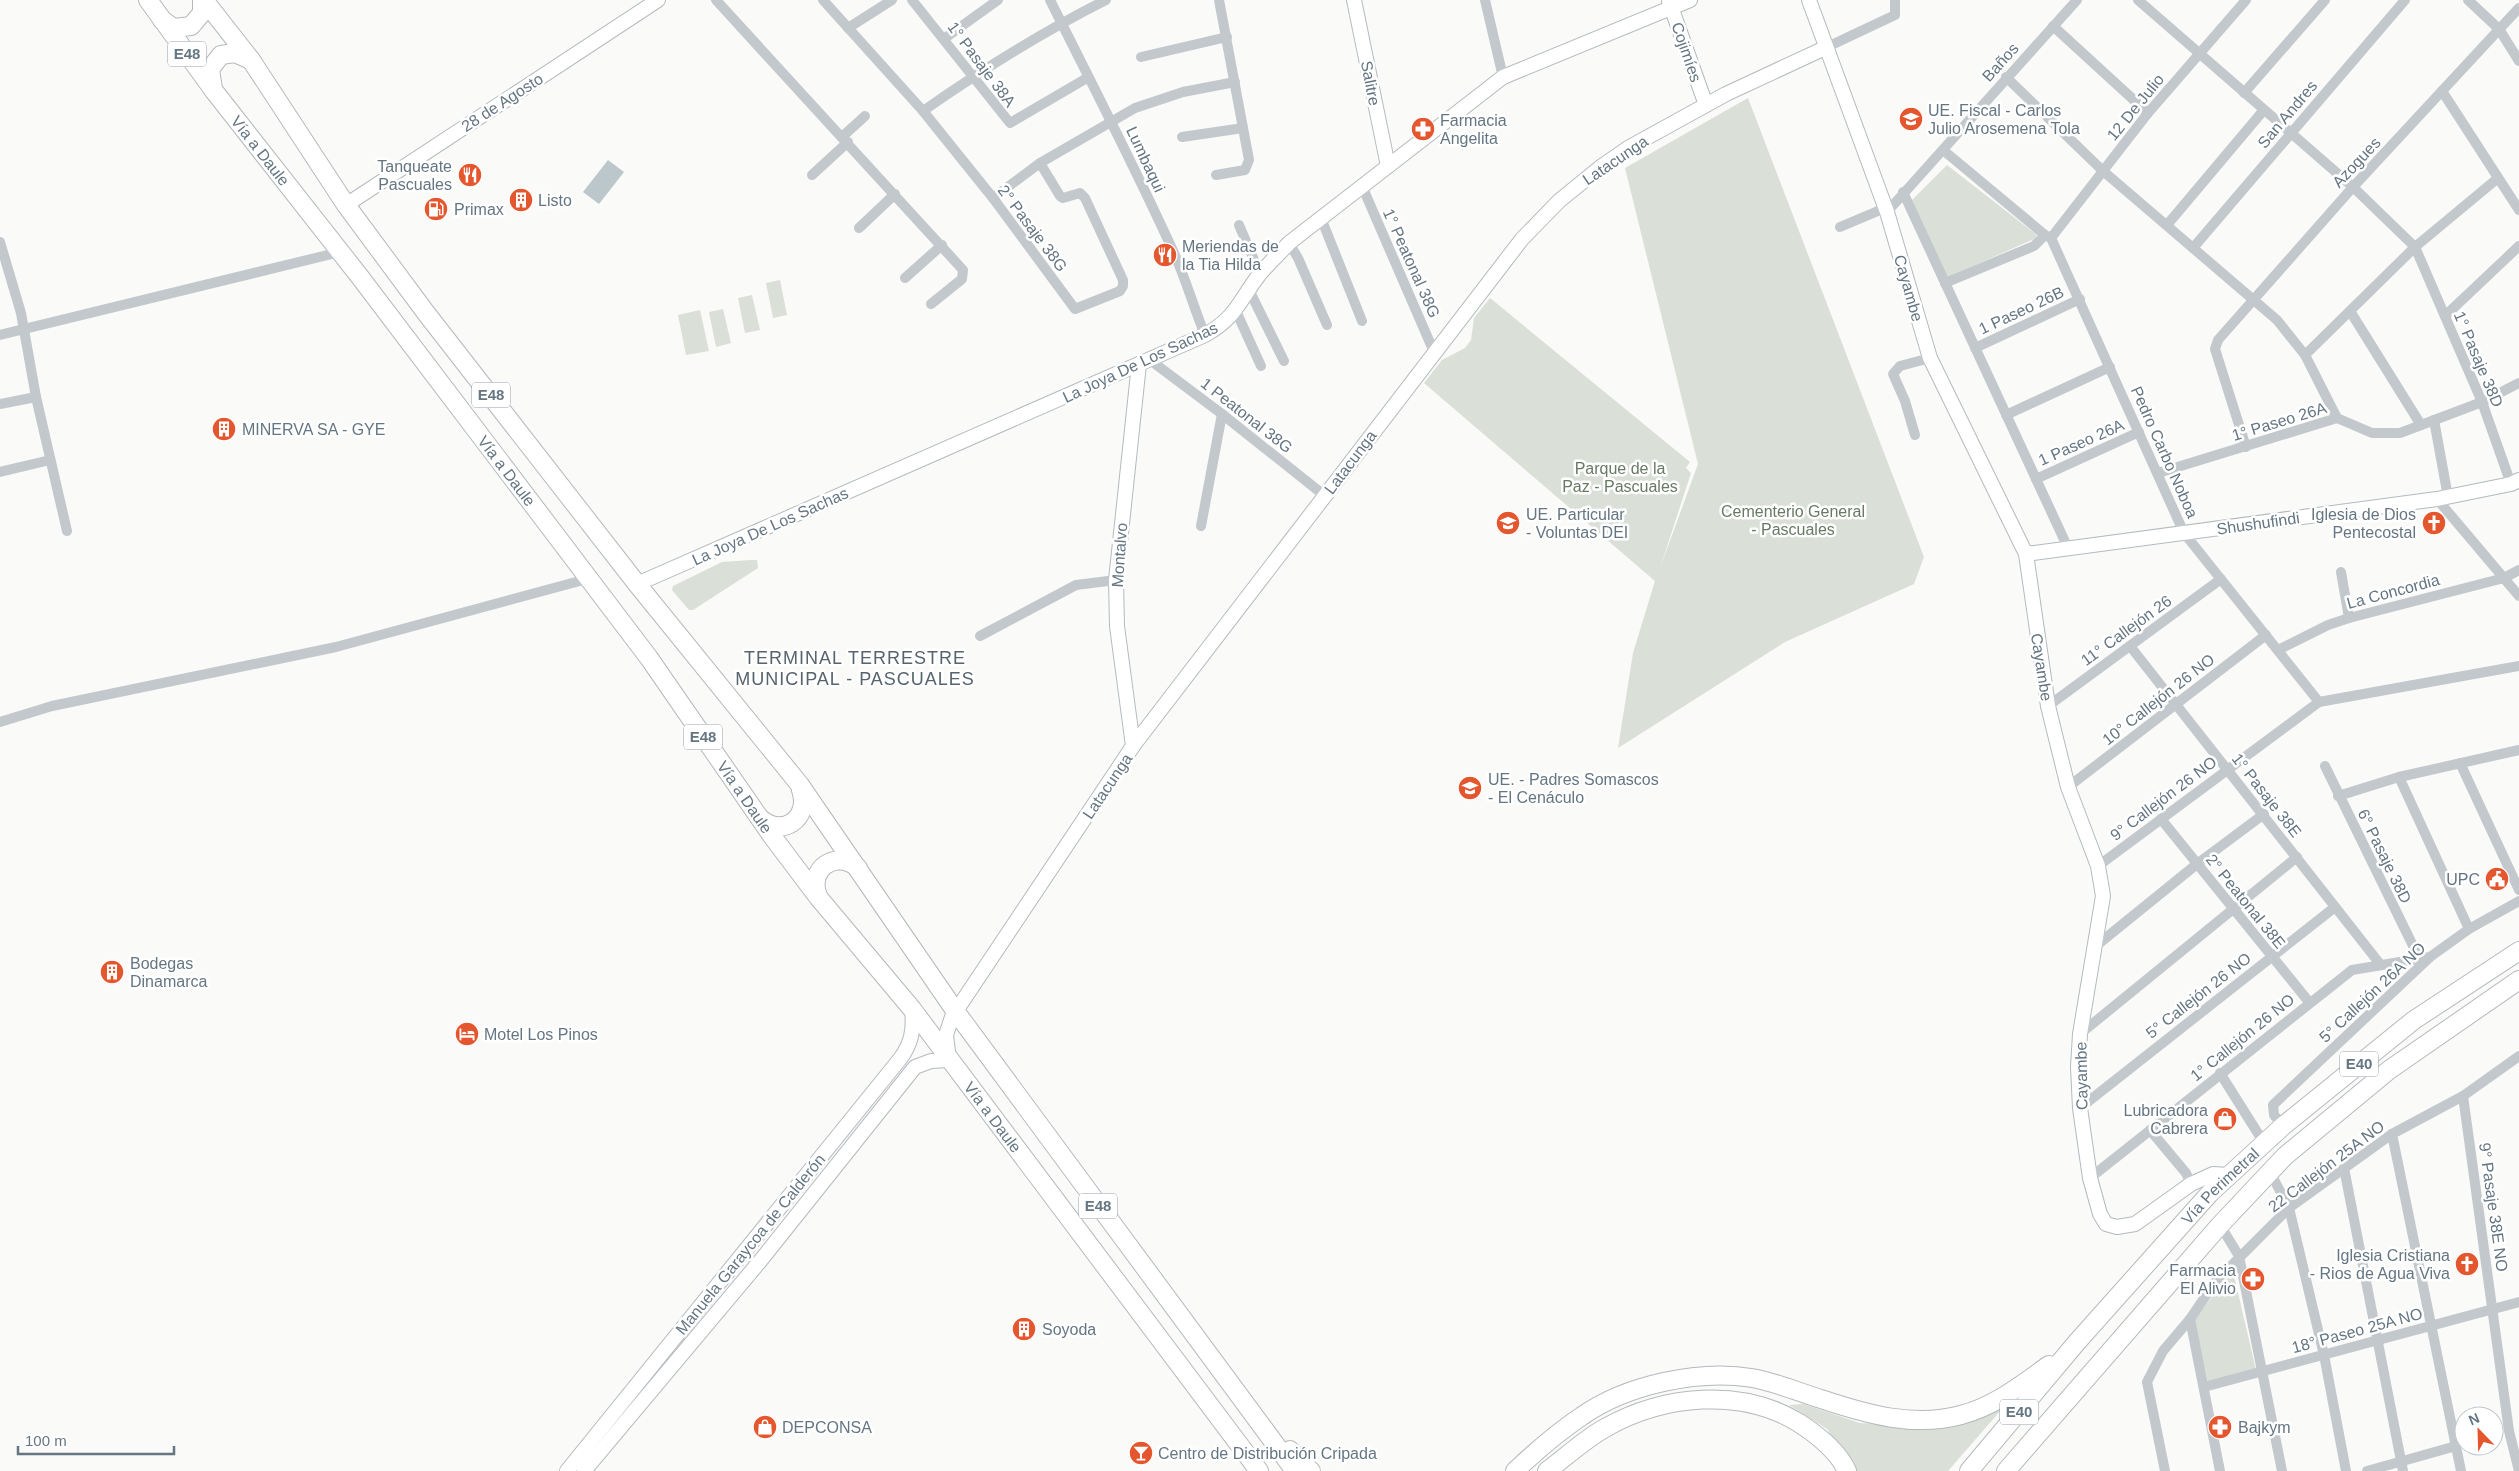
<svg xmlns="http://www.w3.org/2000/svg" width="2519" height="1471" viewBox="0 0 2519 1471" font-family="Arial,sans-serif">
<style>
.green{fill:#dadfd7}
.water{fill:#bbc7cb}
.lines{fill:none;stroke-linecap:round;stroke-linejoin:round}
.secondary-casing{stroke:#b3babf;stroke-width:16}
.highway-casing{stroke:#b4b9bd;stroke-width:20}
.street{stroke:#c3c8cc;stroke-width:10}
.secondary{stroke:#fff;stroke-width:14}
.highway{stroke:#fff;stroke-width:18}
.labels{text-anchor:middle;stroke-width:5;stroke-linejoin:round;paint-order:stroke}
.shield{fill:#fff;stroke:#939fa8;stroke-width:1}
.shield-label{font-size:15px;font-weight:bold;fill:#657683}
.street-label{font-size:16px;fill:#657683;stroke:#fff}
.poi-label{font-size:16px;fill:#657683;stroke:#fff;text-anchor:start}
.park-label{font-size:16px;fill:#687a64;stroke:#fff}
.neighbourhood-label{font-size:18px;letter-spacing:1px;fill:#57646e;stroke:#fff}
</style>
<rect width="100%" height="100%" fill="#fafaf8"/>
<g class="green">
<polygon points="1748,98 1924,557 1914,584 1785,642 1618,748 1633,653 1655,581 1424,383 1442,360 1465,348 1471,340 1474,318 1490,298 1690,462 1686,468 1691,473 1660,568 1698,464 1625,168"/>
<polygon points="1947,165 2037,235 2034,239 1946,278 1912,200"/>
<polygon points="780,280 787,315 773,318 766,283"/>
<polygon points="752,295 760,330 745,333 738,298"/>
<polygon points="723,309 731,343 716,347 709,312"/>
<polygon points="700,310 709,351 686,355 678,315"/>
<polygon points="751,560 757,560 758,568 693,610 689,610 672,590 673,586 722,562"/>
<polygon points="2233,1271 2256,1370 2208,1383 2194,1319"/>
<polygon points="1803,1404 1860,1423 1941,1427 2001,1410 1948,1471 1855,1471 1827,1429 1789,1405"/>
</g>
<polygon class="water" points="608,160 624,172 599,204 583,192"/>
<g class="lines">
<g class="secondary-casing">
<g id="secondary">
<polyline points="1354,0 1388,166"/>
<polyline points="1809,0 1887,212 1930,358 2026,554 2048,706 2068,787 2098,866 2103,896 2080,1034 2078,1067 2080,1108 2090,1178 2100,1214 2106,1224 2117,1227 2135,1224 2191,1184 2213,1174 2229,1175"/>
<polyline points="1669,1 1706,105"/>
<polyline points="346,205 658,0"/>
<polyline points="2026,554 2437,499 2511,484 2519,480"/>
<path d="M 637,584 L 1205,335 C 1236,318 1239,301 1259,275 C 1268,264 1279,254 1289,243 L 1503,77 L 1690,0"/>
<polyline points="1133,746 1117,626 1116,580 1139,364"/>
<path d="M 567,1471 L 900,1059 C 912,1043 914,1029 912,1009"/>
<polyline points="584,1471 761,1260 915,1067 931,1061 949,1060 946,1035 952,1017 1133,746 1522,239 1559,201 1602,166 1628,148 1726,94 1825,48"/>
</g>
</g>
<g class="highway-casing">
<g id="highway">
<path id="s1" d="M 148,0 L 214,91 L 360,277 L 649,658 L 772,836 L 818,897 L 912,1009 L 1259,1471"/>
<polyline points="204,0 251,60 346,205 426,313 637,584 800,785 956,1012 1295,1471"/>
<polyline points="162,20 174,28 191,26 202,13 202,0"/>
<polyline points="213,89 210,69 221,55 235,53 251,60"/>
<path d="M 759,817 C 781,839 811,819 801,790"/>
<path d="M 818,896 C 807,869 836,849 858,868"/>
<polyline points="1290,1450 1311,1471"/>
<path d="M 1515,1471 C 1535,1452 1558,1432 1582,1416 C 1626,1385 1699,1369 1752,1378 C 1775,1382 1798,1392 1821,1399 C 1866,1414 1914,1428 1961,1415 C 1995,1406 2021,1385 2049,1365"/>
<path d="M 1547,1471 C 1566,1457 1585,1439 1605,1428 C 1663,1395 1741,1387 1799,1423 C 1816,1434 1838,1451 1847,1471"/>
<path id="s2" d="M 1969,1471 L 2077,1342 L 2210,1193 L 2283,1126 L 2414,1020 L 2519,951"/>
<polyline points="2006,1471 2220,1225 2285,1156 2389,1070 2519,980"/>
</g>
</g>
<g class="street">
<polyline points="716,0 963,270 962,279 931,304"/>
<polyline points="823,0 923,111 993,198 1075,309 1120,291 1123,286 1123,280 1085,198 1080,193 1063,198 1060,196 1040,163"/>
<polyline points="912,0 1010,123 1087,78"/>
<path d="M 1050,0 C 1092,84 1135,167 1174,253 C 1186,280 1194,308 1205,335"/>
<polyline points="1485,0 1503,77"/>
<polyline points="2138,0 2353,187 2415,247 2482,402 2511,484"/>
<polyline points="2468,0 2499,29 2519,61"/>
<polyline points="2053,26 2148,113"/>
<polyline points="848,28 892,0"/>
<polyline points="945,38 998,0"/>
<polyline points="1825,48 1895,15 1895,0"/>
<polyline points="1141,57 1227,37"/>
<polyline points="2006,77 2103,171 2277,320 2305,355 2337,418"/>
<polyline points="2442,91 2519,210"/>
<polyline points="2244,93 2325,0"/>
<path d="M 923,111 C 982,70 1042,32 1106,0"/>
<polyline points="843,136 865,116"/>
<polyline points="1182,137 1243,128"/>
<polyline points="1943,150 2045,235 2051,238 2184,533 2319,702"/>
<polyline points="812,175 848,142"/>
<polyline points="1216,175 1245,170 1249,160 1219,0"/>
<polyline points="1362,186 1434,352"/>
<polyline points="1903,192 2068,548"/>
<polyline points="993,198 1040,163 1135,108 1183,92 1235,82"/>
<polyline points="1887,212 2077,0"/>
<polyline points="1321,218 1362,321"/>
<polyline points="1239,225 1260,274"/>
<polyline points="2167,225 2263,111"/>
<polyline points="1840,227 1885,208"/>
<polyline points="859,228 895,194"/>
<polyline points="2051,238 2148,113 2246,0"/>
<polyline points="0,242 21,313 36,397 67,531"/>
<polyline points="1289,243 1298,258 1327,325"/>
<polyline points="2193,248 2405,0"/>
<polyline points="905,278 942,245"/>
<polyline points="1945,283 2034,246 2045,235"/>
<polyline points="1249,290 1284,361"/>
<polyline points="1236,311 1261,366"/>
<polyline points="2350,311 2421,425"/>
<polyline points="2445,316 2519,246"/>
<polyline points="0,335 340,252"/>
<polyline points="1975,348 2080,299"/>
<polyline points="2305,355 2415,247 2498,178"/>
<polyline points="1150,360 1222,414 1325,496"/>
<polyline points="0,404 36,397"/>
<polyline points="2006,415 2110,367"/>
<polyline points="2434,420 2448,497"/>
<polyline points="1915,435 1905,401 1893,374 1900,366 1930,358"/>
<polyline points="2246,447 2215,349 2218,340 2353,187 2519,8"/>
<polyline points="0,472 50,460"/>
<polyline points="2158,473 2337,418 2372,433 2400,433 2482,402 2519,383"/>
<polyline points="2036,479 2139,432"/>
<polyline points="2437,499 2519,596"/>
<polyline points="1201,526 1222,414"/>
<polyline points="2341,572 2349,618"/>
<polyline points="980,636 1076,585 1116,580"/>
<polyline points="2130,646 2380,964"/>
<polyline points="2278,650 2328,625 2349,618 2504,578 2519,570"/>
<polyline points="2048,706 2221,579"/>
<polyline points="0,722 52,706 336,647 587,579"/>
<polyline points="2460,763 2519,890"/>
<polyline points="2325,766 2419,958"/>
<polyline points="2399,777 2469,929"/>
<polyline points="2068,787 2266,635"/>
<polyline points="2338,796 2399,777 2519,750"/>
<polyline points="2161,819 2309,1002"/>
<polyline points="2098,866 2319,702 2519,666"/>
<polyline points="2097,945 2197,864 2264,814"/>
<polyline points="2080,1034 2297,857"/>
<polyline points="2220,1073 2264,1143"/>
<polyline points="2463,1096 2509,1431 2519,1471"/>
<polyline points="2080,1108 2335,907"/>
<polyline points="2283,1126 2274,1115 2273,1105 2430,957 2469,929 2519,901"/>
<polyline points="2150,1130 2186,1173 2191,1184"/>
<polyline points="2392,1134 2461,1471"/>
<polyline points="2344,1168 2403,1471"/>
<polyline points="2270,1172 2289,1208 2324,1355 2346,1471"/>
<polyline points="2090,1178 2352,970 2430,957"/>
<polyline points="2220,1225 2239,1256 2282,1471"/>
<polyline points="2190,1319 2220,1471"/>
<polyline points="2204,1387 2519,1302"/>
<polyline points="2165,1471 2147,1382 2163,1351 2190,1319 2215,1282 2289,1208 2392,1134 2463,1096 2519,1056"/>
<polyline points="2367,1471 2456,1446"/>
</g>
<use href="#secondary" class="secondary"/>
<use href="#highway" class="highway"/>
</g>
<defs>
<g id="school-disc" transform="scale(1.25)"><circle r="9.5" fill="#e4572e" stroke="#fff"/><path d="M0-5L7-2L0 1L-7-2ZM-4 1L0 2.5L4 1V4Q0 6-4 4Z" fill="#fff"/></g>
<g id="pharmacy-disc" transform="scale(1.25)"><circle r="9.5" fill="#e4572e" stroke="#fff"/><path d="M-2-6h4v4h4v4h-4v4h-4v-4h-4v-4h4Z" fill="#fff"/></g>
<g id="restaurant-disc" transform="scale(1.25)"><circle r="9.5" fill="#e4572e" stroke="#fff"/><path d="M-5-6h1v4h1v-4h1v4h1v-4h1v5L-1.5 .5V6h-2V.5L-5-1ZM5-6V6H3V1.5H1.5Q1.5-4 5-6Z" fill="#fff"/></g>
<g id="building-disc" transform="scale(1.25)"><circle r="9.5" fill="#e4572e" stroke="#fff"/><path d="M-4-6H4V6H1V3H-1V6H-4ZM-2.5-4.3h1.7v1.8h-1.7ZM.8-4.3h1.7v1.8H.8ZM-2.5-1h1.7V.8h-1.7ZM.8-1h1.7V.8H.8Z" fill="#fff"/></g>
<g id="fuel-disc" transform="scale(1.25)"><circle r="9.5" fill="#e4572e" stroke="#fff"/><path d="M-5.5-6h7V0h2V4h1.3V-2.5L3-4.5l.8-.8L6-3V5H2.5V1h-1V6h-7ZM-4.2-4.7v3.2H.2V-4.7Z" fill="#fff"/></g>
<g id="church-disc" transform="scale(1.25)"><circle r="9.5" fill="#e4572e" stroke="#fff"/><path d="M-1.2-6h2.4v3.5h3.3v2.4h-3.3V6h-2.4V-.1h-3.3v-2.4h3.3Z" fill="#fff"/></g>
<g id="civic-disc" transform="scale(1.25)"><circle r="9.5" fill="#e4572e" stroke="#fff"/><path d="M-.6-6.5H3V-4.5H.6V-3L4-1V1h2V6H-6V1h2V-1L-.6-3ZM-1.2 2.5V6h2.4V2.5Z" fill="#fff"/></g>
<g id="hotel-disc" transform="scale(1.25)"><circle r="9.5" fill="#e4572e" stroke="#fff"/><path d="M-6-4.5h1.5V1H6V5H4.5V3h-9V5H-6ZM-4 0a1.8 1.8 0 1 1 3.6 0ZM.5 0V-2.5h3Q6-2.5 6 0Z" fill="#fff"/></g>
<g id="shop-disc" transform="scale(1.25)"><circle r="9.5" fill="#e4572e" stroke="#fff"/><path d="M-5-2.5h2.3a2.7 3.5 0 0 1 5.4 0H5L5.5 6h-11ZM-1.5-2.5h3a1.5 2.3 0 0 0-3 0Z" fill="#fff"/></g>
<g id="bar-disc" transform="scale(1.25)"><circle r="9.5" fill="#e4572e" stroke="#fff"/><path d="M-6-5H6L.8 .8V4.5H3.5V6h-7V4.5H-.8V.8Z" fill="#fff"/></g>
</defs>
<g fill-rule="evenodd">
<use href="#school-disc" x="1911" y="119"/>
<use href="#pharmacy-disc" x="1423" y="129"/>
<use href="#restaurant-disc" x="470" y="175"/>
<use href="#building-disc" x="521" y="200"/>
<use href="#fuel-disc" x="436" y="209"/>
<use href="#restaurant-disc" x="1165" y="255"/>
<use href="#building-disc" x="224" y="429"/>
<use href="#school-disc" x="1508" y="523"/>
<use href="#church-disc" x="2434" y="523"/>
<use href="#school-disc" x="1470" y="788"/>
<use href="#civic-disc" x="2497" y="879"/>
<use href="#building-disc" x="112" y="972"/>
<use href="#hotel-disc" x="467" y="1034"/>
<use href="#shop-disc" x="2225" y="1119"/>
<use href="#church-disc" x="2467" y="1264"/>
<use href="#pharmacy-disc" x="2253" y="1279"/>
<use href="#building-disc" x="1024" y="1329"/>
<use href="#shop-disc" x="765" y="1427"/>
<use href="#pharmacy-disc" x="2220" y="1427"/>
<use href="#bar-disc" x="1141" y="1453"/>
</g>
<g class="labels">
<g class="shield">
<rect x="168" y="41.5" width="38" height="25" rx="4"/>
<rect x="472" y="382.5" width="38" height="25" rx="4"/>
<rect x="684" y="724.5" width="38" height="25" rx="4"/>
<rect x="2340" y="1051.5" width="38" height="25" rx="4"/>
<rect x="1079" y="1193.5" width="38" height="25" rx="4"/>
<rect x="2000" y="1399.5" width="38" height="25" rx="4"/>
</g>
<g class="shield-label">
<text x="187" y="59">E48</text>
<text x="491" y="400">E48</text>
<text x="703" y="742">E48</text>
<text x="2359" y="1069">E40</text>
<text x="1098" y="1211">E48</text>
<text x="2019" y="1417">E40</text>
</g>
<g class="street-label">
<text transform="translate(1687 52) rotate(71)" y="6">Cojimíes</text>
<text transform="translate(2000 62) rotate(-48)" y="6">Baños</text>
<text transform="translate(982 64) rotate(53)" y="6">1° Pasaje 38A</text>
<text transform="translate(1371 83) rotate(79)" y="6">Salitre</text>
<text transform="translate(502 102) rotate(-33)" y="6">28 de Agosto</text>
<text transform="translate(2135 107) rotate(-51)" y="6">12 De Julio</text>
<text transform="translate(2287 114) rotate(-50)" y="6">San Andres</text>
<text dy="6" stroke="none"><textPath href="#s1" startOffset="188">Vía a Daule</textPath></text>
<text transform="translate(1146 159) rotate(65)" y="6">Lumbaqui</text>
<text transform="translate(1615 160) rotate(-34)" y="6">Latacunga</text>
<text transform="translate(2356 162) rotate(-47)" y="6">Azogues</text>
<text transform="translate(1033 228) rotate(53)" y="6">2° Pasaje 38G</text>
<text transform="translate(1412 263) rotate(66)" y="6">1° Peatonal 38G</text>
<text transform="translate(1909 288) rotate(74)" y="6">Cayambe</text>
<text transform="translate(2021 310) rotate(-25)" y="6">1 Paseo 26B</text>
<text transform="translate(2479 359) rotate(67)" y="6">1° Pasaje 38D</text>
<text transform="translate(1140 362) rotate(-25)" y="6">La Joya De Los Sachas</text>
<text transform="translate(1247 415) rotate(38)" y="6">1 Peatonal 38G</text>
<text transform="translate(2279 421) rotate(-17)" y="6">1° Paseo 26A</text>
<text transform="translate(2081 442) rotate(-24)" y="6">1 Paseo 26A</text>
<text transform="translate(2165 452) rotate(66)" y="6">Pedro Carbo Noboa</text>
<text transform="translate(1350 462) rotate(-53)" y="6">Latacunga</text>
<text dy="6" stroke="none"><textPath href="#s1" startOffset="592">Vía a Daule</textPath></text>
<text transform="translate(2258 523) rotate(-8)" y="6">Shushufindi</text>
<text transform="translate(770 526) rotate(-24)" y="6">La Joya De Los Sachas</text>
<text transform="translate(1119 555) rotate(-86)" y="6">Montalvo</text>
<text transform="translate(2393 591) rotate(-15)" y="6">La Concordia</text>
<text transform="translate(2126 630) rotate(-36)" y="6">11° Callejón 26</text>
<text transform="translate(2042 667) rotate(81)" y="6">Cayambe</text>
<text transform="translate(2158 699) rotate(-38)" y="6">10° Callejón 26 NO</text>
<text transform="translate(1107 786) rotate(-56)" y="6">Latacunga</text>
<text transform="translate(2267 795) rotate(52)" y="6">1° Pasaje 38E</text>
<text dy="6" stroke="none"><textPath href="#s1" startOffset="996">Vía a Daule</textPath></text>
<text transform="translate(2163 798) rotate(-37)" y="6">9° Callejón 26 NO</text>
<text transform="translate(2385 856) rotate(64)" y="6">6° Pasaje 38D</text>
<text transform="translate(2246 901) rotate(51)" y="6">2° Peatonal 38E</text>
<text transform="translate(2372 992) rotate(-43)" y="6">5° Callejón 26A NO</text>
<text transform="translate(2198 995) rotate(-38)" y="6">5° Callejón 26 NO</text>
<text transform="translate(2242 1037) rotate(-39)" y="6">1° Callejón 26 NO</text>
<text transform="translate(2081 1076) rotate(-91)" y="6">Cayambe</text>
<text dy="6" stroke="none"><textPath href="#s1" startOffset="1401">Vía a Daule</textPath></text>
<text transform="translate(2326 1166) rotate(-37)" y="6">22 Callejón 25A NO</text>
<text dy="6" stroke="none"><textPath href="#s2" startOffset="380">Vía Perimetral</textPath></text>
<text transform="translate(2494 1207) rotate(82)" y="6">9° Pasaje 38E NO</text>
<text transform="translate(750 1244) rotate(-51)" y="6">Manuela Garaycoa de Calderón</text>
<text transform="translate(2357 1330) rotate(-15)" y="6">18° Paseo 25A NO</text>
</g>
<g class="poi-label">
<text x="1928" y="116">UE. Fiscal - Carlos<tspan x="1928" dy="18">Julio Arosemena Tola</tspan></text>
<text x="1440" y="126">Farmacia<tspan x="1440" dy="18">Angelita</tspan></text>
<text x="452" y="172" text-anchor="end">Tanqueate<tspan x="452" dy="18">Pascuales</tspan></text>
<text x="538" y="206">Listo</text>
<text x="454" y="215">Primax</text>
<text x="1182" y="252">Meriendas de<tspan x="1182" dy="18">la Tia Hilda</tspan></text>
<text x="242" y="435">MINERVA SA - GYE</text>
<text x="1526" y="520">UE. Particular<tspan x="1526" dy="18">- Voluntas DEI</tspan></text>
<text x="2416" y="520" text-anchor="end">Iglesia de Dios<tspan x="2416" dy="18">Pentecostal</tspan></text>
<text x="1488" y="785">UE. - Padres Somascos<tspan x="1488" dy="18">- El Cenáculo</tspan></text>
<text x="2480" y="885" text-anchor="end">UPC</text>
<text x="130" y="969">Bodegas<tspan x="130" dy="18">Dinamarca</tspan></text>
<text x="484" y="1040">Motel Los Pinos</text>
<text x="2208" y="1116" text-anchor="end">Lubricadora<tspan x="2208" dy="18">Cabrera</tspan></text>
<text x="2450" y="1261" text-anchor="end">Iglesia Cristiana<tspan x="2450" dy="18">- Rios de Agua Viva</tspan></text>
<text x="2236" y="1276" text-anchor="end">Farmacia<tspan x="2236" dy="18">El Alivio</tspan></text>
<text x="1042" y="1335">Soyoda</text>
<text x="782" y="1433">DEPCONSA</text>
<text x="2238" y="1433">Bajkym</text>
<text x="1158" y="1459">Centro de Distribución Cripada</text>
</g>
<g class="park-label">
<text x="1620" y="474">Parque de la<tspan x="1620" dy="18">Paz - Pascuales</tspan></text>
<text x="1793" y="517">Cementerio General<tspan x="1793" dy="18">- Pascuales</tspan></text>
</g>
<g class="neighbourhood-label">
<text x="855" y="664">TERMINAL TERRESTRE<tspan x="855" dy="21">MUNICIPAL - PASCUALES</tspan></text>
</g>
</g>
<g transform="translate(2479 1431) rotate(337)"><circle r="24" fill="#ffffff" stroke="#c1c8cd"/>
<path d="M0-4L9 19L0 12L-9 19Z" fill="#e4572e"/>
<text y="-8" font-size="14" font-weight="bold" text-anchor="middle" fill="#657683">N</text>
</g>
<path d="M18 1446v8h156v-8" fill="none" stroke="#657683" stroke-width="2.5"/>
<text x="25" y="1446" font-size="15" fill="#657683" stroke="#ffffff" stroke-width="4" paint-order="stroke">100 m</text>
</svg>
